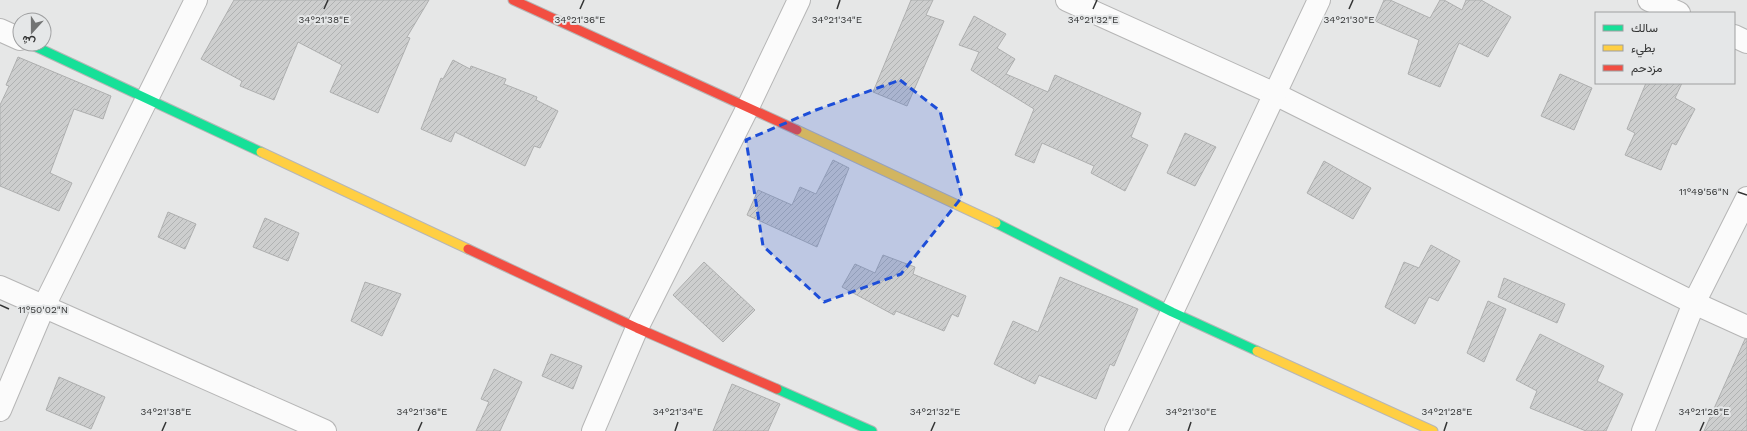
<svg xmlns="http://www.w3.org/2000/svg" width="1747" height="431" viewBox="0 0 1747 431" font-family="'Work Sans',Vazirmatn,sans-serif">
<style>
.building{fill:url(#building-hatch);stroke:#aeafaf}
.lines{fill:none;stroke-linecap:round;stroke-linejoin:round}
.street-casing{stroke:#b6b6b6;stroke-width:24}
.fast-casing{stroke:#b6b6b6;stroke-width:11}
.slow-casing{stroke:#b6b6b6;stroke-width:11}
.jam-casing{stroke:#b6b6b6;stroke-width:11}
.street{stroke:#fbfbfb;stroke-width:22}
.fast{stroke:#16e098;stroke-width:9}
.slow{stroke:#ffcf43;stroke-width:9}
.jam{stroke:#f24e42;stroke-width:9}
.marked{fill:#1d4ed8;fill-opacity:0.2;stroke:#1d4ed8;stroke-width:3;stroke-dasharray:8 5;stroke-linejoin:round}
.ticks{fill:none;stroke:#333434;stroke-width:1.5}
.ticks-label{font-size:10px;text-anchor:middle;fill:#333434;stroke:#e5e7e8;stroke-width:4;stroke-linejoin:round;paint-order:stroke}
</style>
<defs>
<pattern id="building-hatch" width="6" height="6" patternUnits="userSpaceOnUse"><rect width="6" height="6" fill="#cdcece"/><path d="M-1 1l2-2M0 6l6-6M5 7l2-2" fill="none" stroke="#b0b2b2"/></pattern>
</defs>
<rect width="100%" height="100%" fill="#e6e7e7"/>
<g class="building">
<polygon points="234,0 429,0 407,37 410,38 378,113 330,92 342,65 298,42 274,100 240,86 242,81 201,59"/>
<polygon points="911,0 933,0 926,15 944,21 907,106 873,92"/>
<polygon points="1384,0 1390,0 1430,18 1440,0 1444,0 1462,10 1466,0 1481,0 1511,17 1488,57 1459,43 1440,87 1408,74 1419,40 1375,21"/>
<polygon points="974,16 1006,34 997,48 1015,59 1006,74 1048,92 1055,75 1141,113 1131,137 1148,145 1125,191 1091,173 1094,166 1042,143 1034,163 1015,155 1034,109 971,70 979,52 959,45"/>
<polygon points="18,57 111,96 103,119 74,109 50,173 72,183 59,211 0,186 0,105 9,86 6,85"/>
<polygon points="453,60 470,69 471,66 506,79 504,84 537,97 536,100 558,111 540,148 534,146 525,166 455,132 451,142 421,129 441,78 443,79"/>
<polygon points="1560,74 1592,88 1574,130 1541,116"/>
<polygon points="1646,83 1682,83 1675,98 1695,109 1676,145 1672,143 1661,170 1625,155 1635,133 1627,129"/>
<polygon points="1185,133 1216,147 1195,186 1167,173"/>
<polygon points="833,160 849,168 817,247 747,215 758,190 792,205 800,187 816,194"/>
<polygon points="1324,161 1371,188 1353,219 1307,193"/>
<polygon points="168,212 196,224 185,249 158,237"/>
<polygon points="265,218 299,233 288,261 253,247"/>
<polygon points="1431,245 1460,261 1438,301 1429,297 1415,324 1385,307 1404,262 1419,268"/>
<polygon points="883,255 915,267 913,274 966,296 958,317 952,314 944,331 896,311 894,315 842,287 855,264 875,273"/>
<polygon points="704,262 755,310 723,342 673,295"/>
<polygon points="1060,277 1138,309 1114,366 1110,364 1096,399 1039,375 1035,384 994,364 1013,321 1038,332"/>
<polygon points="1504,278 1565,304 1557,323 1498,297"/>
<polygon points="365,282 401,294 382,336 351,321"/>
<polygon points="1488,301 1506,309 1484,362 1467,353"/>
<polygon points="1540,334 1604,366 1597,381 1623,394 1606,431 1586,431 1530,408 1537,391 1516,380"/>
<polygon points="1745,339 1747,339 1747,431 1704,431"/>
<polygon points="551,354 582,366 573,389 542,376"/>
<polygon points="494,369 522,382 500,431 476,431 489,402 481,399"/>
<polygon points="59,377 105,397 91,429 46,410"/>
<polygon points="732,384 780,404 768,431 713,431"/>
</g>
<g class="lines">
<g class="street-casing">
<g id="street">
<polyline points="1067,0 1275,94 1694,303 1747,327"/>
<polyline points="1649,0 1679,13"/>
<polyline points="0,30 20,39"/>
<polyline points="1734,36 1747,42"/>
<polyline points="0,287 325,431"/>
<polyline points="0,410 44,306 196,0"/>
<polyline points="593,431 637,328 748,107 799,0"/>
<polyline points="1116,431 1319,0"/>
<polyline points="1643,431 1694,303 1747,198"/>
</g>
</g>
<g class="fast-casing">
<g id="fast">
<polyline points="30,44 261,152"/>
<polyline points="996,223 1172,312 1257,351"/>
<polyline points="777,389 872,431"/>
</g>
</g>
<g class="slow-casing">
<g id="slow">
<polyline points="797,130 996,223"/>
<polyline points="261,152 468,249"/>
<polyline points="1257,351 1433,431"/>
</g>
</g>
<g class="jam-casing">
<g id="jam">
<polyline points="513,0 797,130"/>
<polyline points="468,249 637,328 777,389"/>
</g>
</g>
<use href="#street" class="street"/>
<use href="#fast" class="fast"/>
<use href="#slow" class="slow"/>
<use href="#jam" class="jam"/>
</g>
<path class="marked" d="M 900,80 L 940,111 L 962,197 L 901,274 L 824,302 L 763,246 L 746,140 L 816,110 Z"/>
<path class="ticks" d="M 324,9 L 328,0M 580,9 L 584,0M 837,9 L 840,0M 1093,9 L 1097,0M 1349,9 L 1353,0M 1738,192 L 1747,195M 0,305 L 9,309M 162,431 L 166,422M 418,431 L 422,422M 675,431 L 678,422M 931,431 L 935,422M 1188,431 L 1191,422M 1444,431 L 1447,422M 1700,431 L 1704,422"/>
<g class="ticks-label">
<text x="324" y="23">34°21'38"E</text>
<text x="580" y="23">34°21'36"E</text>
<text x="837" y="23">34°21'34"E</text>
<text x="1093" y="23">34°21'32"E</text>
<text x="1349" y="23">34°21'30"E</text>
<text x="1704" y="195">11°49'56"N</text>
<text x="43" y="313">11°50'02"N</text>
<text x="166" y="415">34°21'38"E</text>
<text x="422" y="415">34°21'36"E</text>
<text x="678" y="415">34°21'34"E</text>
<text x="935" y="415">34°21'32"E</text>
<text x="1191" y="415">34°21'30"E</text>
<text x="1447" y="415">34°21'28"E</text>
<text x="1704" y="415">34°21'26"E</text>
</g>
<rect x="1595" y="12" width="140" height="72" fill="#e5e7e8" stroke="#9e9fa0"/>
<rect x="1603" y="25" width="20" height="6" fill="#16e098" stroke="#9e9fa0"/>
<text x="1631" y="32" font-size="12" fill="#333434">سالك</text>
<rect x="1603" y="45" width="20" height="6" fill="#ffcf43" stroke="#9e9fa0"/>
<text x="1631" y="52" font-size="12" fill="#333434">بطيء</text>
<rect x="1603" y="65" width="20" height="6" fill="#f24e42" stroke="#9e9fa0"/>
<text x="1631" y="72" font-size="12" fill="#333434">مزدحم</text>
<g transform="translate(32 32) rotate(201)"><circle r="19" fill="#e5e7e8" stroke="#9e9fa0"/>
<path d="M0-3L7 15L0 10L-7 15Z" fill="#727373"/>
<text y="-6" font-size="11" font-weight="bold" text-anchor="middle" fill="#333434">ش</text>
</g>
</svg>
